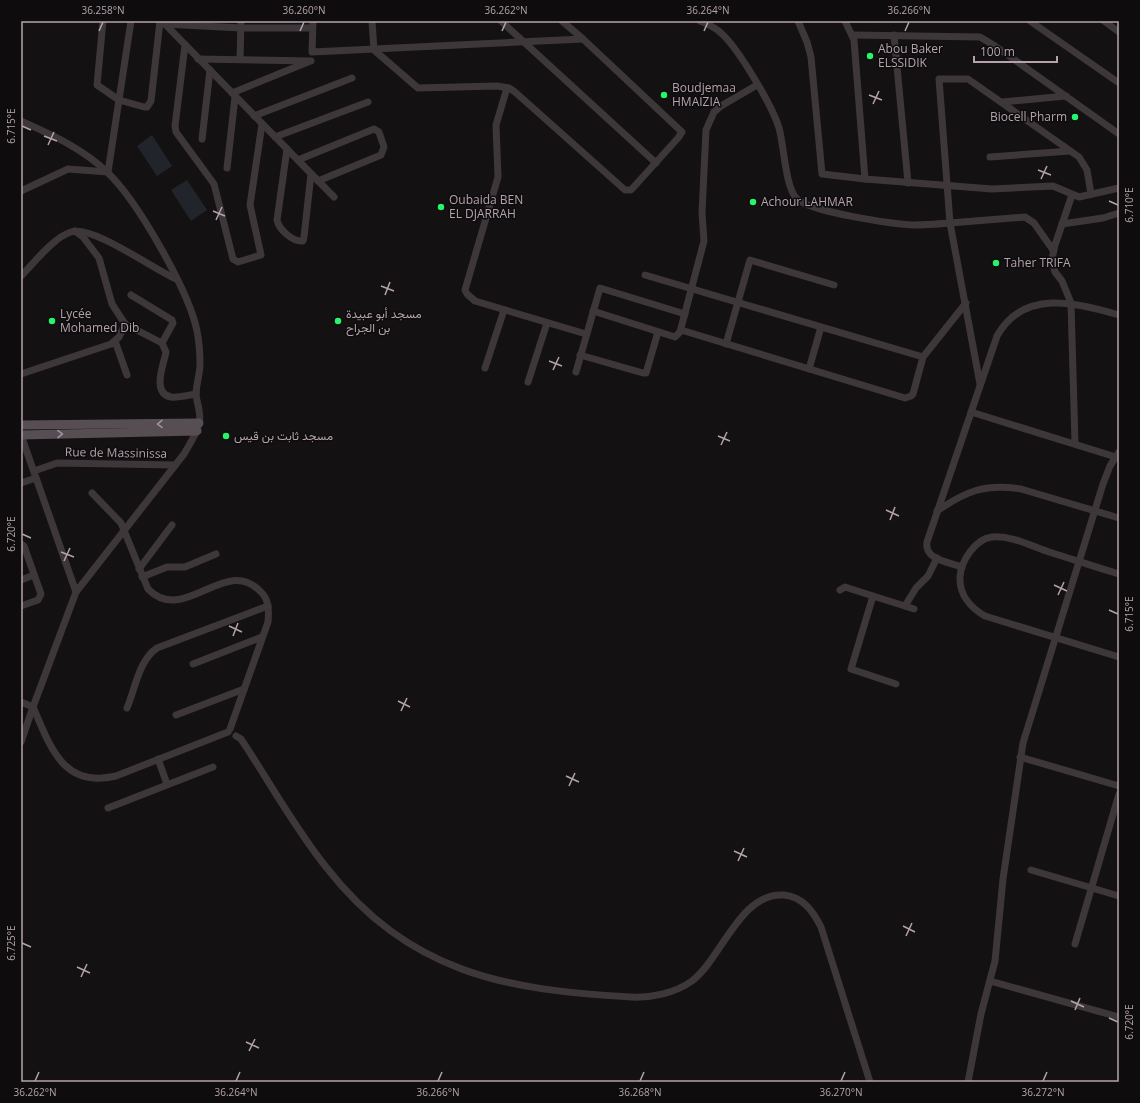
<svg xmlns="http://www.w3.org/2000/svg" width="1140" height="1103" viewBox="0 0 1140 1103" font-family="'Open Sans',Vazirmatn,sans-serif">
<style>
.green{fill:#22242b}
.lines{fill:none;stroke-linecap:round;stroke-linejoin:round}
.minor{stroke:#3d373a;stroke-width:7}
.major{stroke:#574e53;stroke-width:9}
.oneway{stroke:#a1929c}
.ticks{fill:none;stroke:#b4a3ae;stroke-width:1.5}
.poi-dot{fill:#29f36b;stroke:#0e0c0d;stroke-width:1.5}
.labels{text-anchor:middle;stroke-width:3;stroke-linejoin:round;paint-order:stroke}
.poi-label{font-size:12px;fill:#b4a3ae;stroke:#0e0c0d;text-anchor:start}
.street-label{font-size:12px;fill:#b4a3ae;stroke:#0e0c0d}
.neatline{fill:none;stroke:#b4a3ae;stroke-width:1.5}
.ticks-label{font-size:10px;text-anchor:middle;fill:#b4a3ae}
</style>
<rect width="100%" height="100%" fill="#131112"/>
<g class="green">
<polygon points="152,135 172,166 157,176 137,146"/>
<polygon points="187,180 207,210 191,221 171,190"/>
</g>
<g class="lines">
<g class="minor">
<polyline points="103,21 97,85 119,100 144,107 147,107 151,101 160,21"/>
<polyline points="162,21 334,197"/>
<polyline points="313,21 312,52 583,39 562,21"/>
<polyline points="372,21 374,50 418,88 497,86 509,88 515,92 625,190 631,190 678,138 682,132 583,39"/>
<polyline points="501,21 656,163"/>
<path d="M 700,21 C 707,24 715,27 721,33 C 738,48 772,105 779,128 C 784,145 785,185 796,198 C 809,212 893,224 913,225 C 925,225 938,224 950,223 L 939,79 L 968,79 L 1079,157 L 1087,170 L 1091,194"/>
<polyline points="798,21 807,42 811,57 822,174 865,179 854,40 845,21"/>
<polyline points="1030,21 1119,83"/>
<polyline points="1104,21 1119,32"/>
<polyline points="164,24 241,28 312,28"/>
<polyline points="853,35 980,37 995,46 1119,134"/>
<polyline points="894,35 908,183"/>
<polyline points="185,45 175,126 176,132 214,184 233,259 238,262 261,255 250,205 262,124"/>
<polyline points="198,59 311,61"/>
<polyline points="240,59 241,21"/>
<polyline points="507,88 496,125 498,177 465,290 467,294 475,301 586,334"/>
<polyline points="232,93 308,62"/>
<polyline points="1002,102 1066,96"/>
<polyline points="254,116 352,78"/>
<path d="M 21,121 C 52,135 82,148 107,172 C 137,200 189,291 197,331 C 199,341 200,354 200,364 C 200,374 196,385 196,395 C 197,404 202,415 199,424 C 196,435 189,445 184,454 L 76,592 L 33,707 L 21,742"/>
<polyline points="275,137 368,102"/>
<polyline points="202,139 210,70"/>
<path d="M 287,149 L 277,220 C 279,230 293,242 303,241 L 304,237 L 311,174"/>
<polyline points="990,157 1070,151"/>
<polyline points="298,160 374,129 379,132 384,147 381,155 318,181"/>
<polyline points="227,168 235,97"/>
<polyline points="865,179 992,189 1053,186 1079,197 1119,188"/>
<polyline points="21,191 68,169 108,172 131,21"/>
<polyline points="1072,195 1055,245 1052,259 1055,272 1062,281 1071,303 1075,443"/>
<polyline points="1062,224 1103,218 1119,213"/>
<path d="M 75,231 L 83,237 L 99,258 L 112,304 L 125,324 L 162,343 L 166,352 C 164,364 151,393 171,397 C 178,398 189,395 196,394"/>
<polyline points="645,275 923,357 913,394 911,396 905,398 681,330"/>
<path d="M 21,276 C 34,263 54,237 71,232 C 93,225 153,269 176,279"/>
<polyline points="131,295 172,320 173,323 162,343"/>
<polyline points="593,311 675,337 680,332 704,241 702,213 706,130 714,112 721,106 757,85"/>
<polyline points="115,341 127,375"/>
<polyline points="726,344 750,260 834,285"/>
<polyline points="580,355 643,373 646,373 658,332"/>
<polyline points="923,357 966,303"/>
<polyline points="485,368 504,310"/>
<polyline points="809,369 821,327"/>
<polyline points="576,372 600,288 685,314"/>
<polyline points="21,374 111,344 119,337 125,324"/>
<polyline points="528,382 547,323"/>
<polyline points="980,384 950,223 1025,217 1034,223 1053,250"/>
<polyline points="971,412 1119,458"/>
<polyline points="21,435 76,592"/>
<polyline points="34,471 57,463 175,465"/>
<polyline points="21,483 36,478"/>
<path d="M 92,493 L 121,523 L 148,589 C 184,626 225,555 260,591 C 269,599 269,610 268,622 L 230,729"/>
<path d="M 937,511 C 966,491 986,483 1021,489 L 1119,518"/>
<polyline points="21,544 24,546 41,594 38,600 21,606"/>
<path d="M 962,567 C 949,562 924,560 927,542 L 997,336 C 1023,289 1076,302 1119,315"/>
<polyline points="139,569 172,525"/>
<path d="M 1119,574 C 1095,567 1072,559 1049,552 C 1031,546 1011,535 992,537 C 975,539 961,561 960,577 C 959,595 971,608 985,616 L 1119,657"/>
<polyline points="142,577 167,567 185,567 216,554"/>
<polyline points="21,580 34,575"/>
<polyline points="840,590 845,587 873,596"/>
<polyline points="905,606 914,609"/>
<polyline points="193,664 262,637"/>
<polyline points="896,684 851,669 873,596 905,606 916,588 928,576 937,558"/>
<path d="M 21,702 L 33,707 C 50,745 62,789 116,776 L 228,732"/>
<path d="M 127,708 C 135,689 139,660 157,648 L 268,606"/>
<polyline points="176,715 244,689"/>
<path d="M 236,736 L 241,739 C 269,781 294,827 326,867 C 409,973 504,990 631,997 C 652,998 675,993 692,981 C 722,958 740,892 784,895 C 803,897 813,911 821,927 L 870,1082"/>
<polyline points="1020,757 1119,786"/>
<polyline points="158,759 167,784"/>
<polyline points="108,808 213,767"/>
<polyline points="1031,870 1119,896"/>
<polyline points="1075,944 1119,794"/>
<polyline points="990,981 1119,1017"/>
<polyline points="968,1082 981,1014 995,961 1003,879 1023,743 1103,484 1110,466 1119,452"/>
</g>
<g class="major">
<polyline points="21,425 199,423"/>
<polyline points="21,435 197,431"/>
</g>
</g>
<defs><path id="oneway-chevron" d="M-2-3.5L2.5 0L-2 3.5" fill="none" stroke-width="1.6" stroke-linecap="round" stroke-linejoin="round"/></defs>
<g class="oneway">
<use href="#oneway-chevron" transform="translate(160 424) rotate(179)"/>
<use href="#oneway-chevron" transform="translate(60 434) rotate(-1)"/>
</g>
<path class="ticks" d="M 99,31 L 103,22M 300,31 L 304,22M 502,31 L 506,22M 704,31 L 708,22M 905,31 L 909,22M 869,95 L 882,100M 873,104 L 879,91M 22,126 L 31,130M 44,136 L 57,141M 48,145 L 54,132M 1038,170 L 1051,175M 1041,179 L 1047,166M 1109,201 L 1118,205M 213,211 L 225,216M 216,220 L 222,207M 381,286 L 394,291M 385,295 L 390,282M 549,361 L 562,366M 553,370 L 559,357M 718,436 L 730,441M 721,445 L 727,432M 886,510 L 899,516M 890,520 L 895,507M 22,534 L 31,538M 61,552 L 74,557M 64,561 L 70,548M 1054,585 L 1067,591M 1058,595 L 1064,582M 1109,610 L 1118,614M 229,626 L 242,632M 233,636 L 238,623M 398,701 L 410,707M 401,711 L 407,698M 566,776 L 579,782M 569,786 L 575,773M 734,851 L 747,857M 738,861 L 744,848M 903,926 L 915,932M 906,936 L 912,923M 22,943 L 31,947M 77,967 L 90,973M 81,977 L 87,964M 1071,1001 L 1084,1007M 1075,1010 L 1080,998M 1109,1018 L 1118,1022M 246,1042 L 259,1048M 249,1051 L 255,1039M 35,1081 L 39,1072M 236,1081 L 240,1072M 438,1081 L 442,1072M 640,1081 L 644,1072M 841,1081 L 845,1072M 1043,1081 L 1047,1072"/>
<g class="poi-dot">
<circle cx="870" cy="56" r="4"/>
<circle cx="664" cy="95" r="4"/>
<circle cx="1075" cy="117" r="4"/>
<circle cx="753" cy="202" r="4"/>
<circle cx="441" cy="207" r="4"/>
<circle cx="996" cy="263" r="4"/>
<circle cx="52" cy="321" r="4"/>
<circle cx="338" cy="321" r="4"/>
<circle cx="226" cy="436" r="4"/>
</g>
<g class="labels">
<g class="poi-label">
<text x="878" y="53">Abou Baker<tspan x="878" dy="14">ELSSIDIK</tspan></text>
<text x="672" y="92">Boudjemaa<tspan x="672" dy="14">HMAIZIA</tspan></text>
<text x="1067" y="121" text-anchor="end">Biocell Pharm</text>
<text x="449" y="204">Oubaida BEN<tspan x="449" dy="14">EL DJARRAH</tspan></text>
<text x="761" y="206">Achour LAHMAR</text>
<text x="1004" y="267">Taher TRIFA</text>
<text x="60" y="318">Lycée<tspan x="60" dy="14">Mohamed Dib</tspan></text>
<text x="346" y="318">مسجد أبو عبيدة<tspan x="346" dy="14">بن الجراح</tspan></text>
<text x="234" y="440">مسجد ثابت بن قيس</text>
</g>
<g class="street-label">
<text transform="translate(116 453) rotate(1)" y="4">Rue de Massinissa</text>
</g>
</g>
<rect width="1140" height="1103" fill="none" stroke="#0e0c0d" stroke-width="44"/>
<path d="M974 56v6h83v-6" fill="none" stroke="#b4a3ae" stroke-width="2"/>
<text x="980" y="56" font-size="12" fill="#b4a3ae" stroke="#0e0c0d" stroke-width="3" paint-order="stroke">100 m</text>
<rect x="22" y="22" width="1096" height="1059" class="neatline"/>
<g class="ticks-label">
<text x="103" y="14">36.258°N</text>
<text x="304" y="14">36.260°N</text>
<text x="506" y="14">36.262°N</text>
<text x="708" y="14">36.264°N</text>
<text x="909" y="14">36.266°N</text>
<text transform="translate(11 126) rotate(-90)" y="4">6.715°E</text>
<text transform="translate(1129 205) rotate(-90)" y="4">6.710°E</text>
<text transform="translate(11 534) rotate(-90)" y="4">6.720°E</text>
<text transform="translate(1129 614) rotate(-90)" y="4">6.715°E</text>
<text transform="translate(11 943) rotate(-90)" y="4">6.725°E</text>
<text transform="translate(1129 1022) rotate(-90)" y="4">6.720°E</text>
<text x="35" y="1096">36.262°N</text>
<text x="236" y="1096">36.264°N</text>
<text x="438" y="1096">36.266°N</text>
<text x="640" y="1096">36.268°N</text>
<text x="841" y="1096">36.270°N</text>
<text x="1043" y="1096">36.272°N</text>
</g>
</svg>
